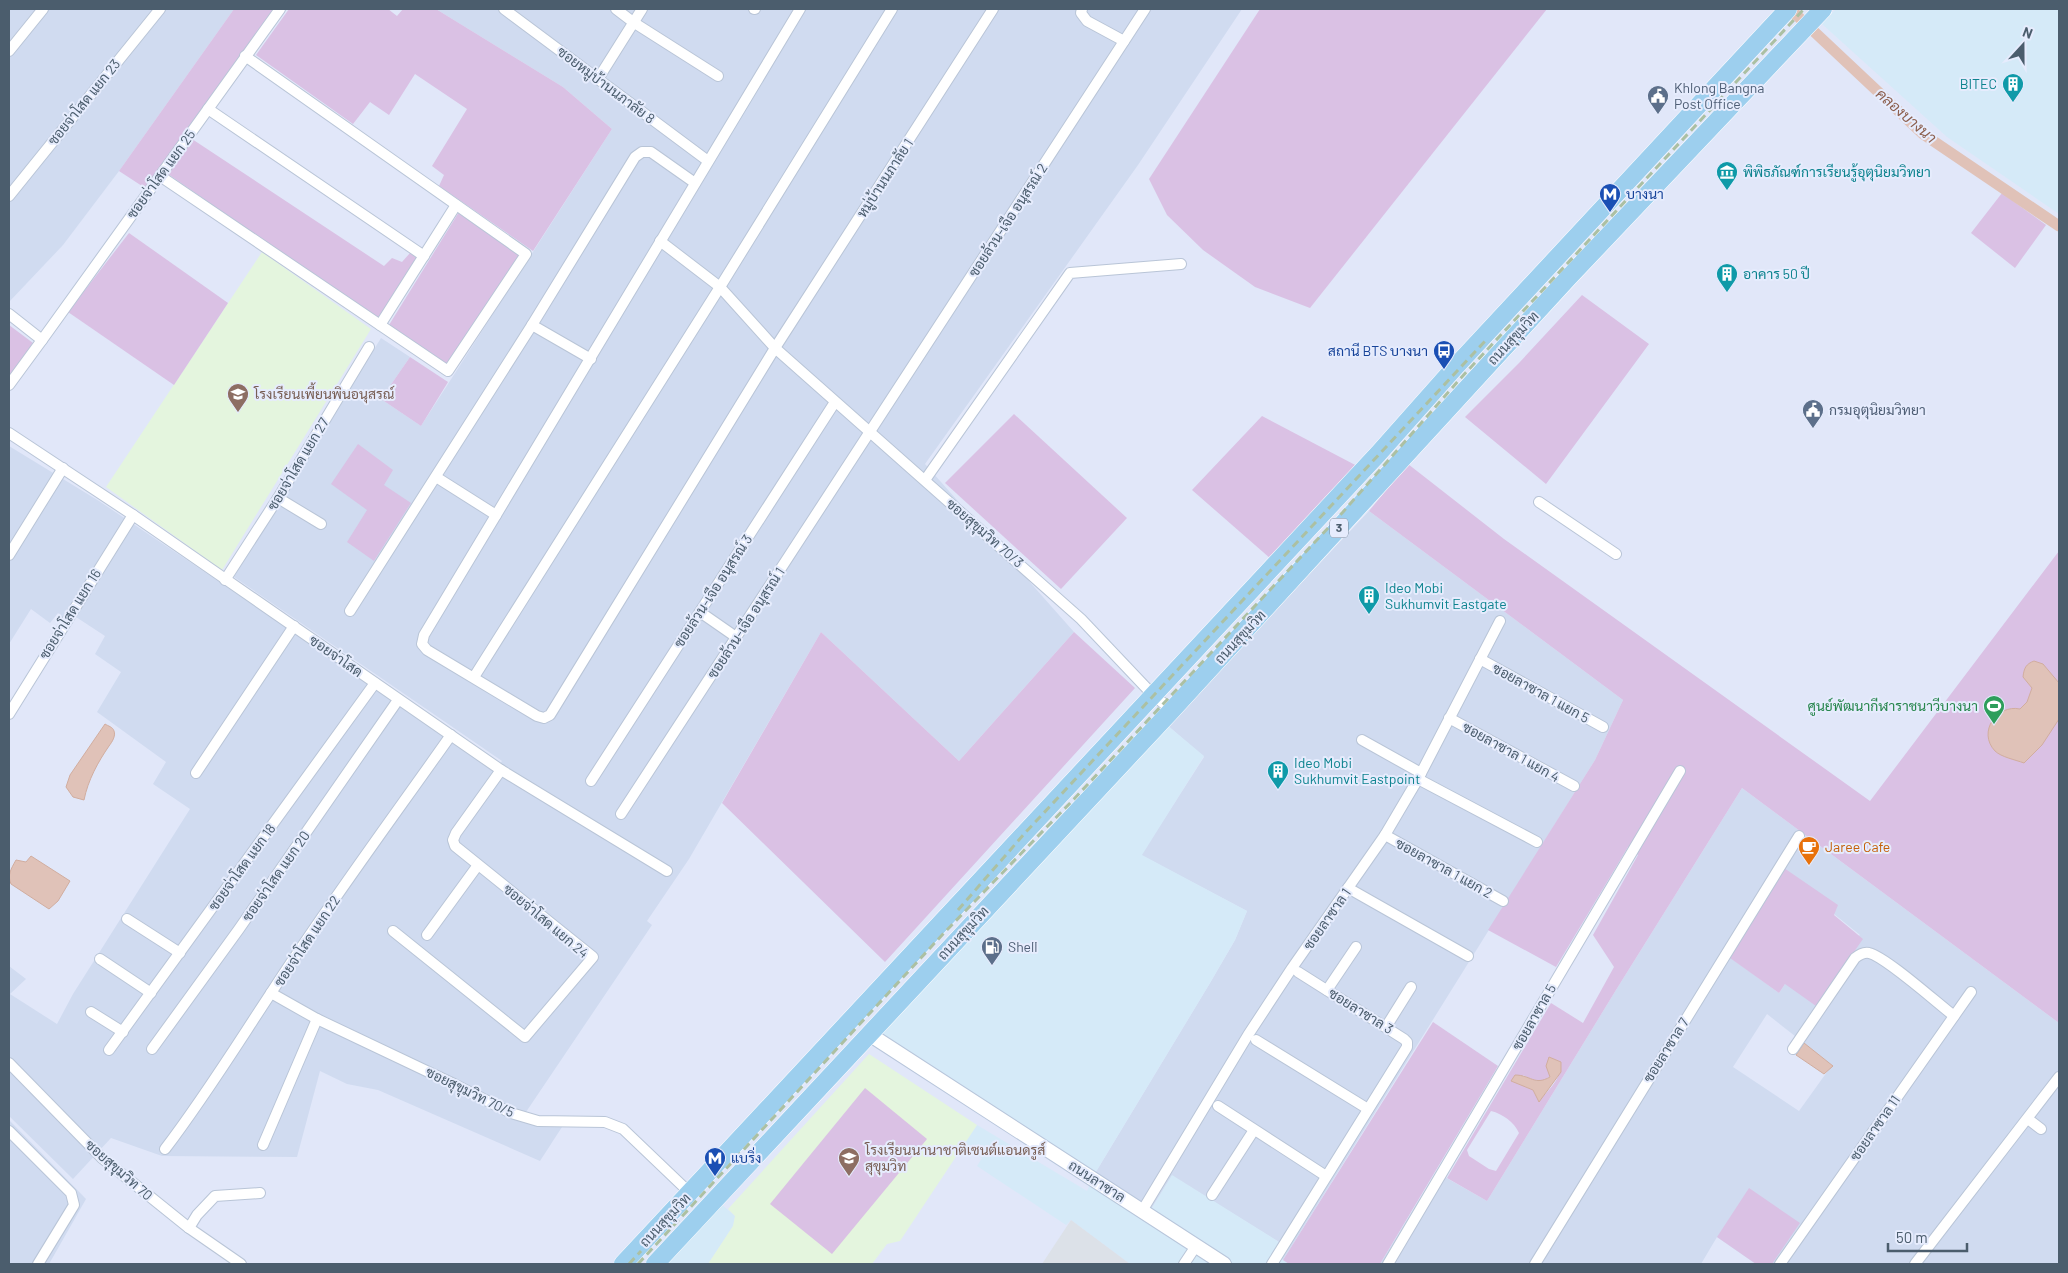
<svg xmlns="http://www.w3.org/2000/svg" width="2068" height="1273" viewBox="0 0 2068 1273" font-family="Barlow,Sarabun,sans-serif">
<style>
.residential{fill:#d0dbf0;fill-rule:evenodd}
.commercial{fill:#d5eaf8}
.industrial{fill:#dce1e8}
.education{fill:#e4f5de}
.green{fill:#dac1e4;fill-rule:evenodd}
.water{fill:#e0c2b8;stroke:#d1ad9f}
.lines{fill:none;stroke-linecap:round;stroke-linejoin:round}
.canal{stroke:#e0c2b8;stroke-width:11}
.street-casing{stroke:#b9c5d7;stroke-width:12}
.secondary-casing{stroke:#b8c6db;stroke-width:16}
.highway-casing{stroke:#fff;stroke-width:19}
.street{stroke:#fff;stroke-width:10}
.secondary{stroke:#fff;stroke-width:14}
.highway{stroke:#9dcfee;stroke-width:18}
.rail{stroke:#acc0a2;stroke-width:3;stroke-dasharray:8 5;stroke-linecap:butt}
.labels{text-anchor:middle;stroke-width:4;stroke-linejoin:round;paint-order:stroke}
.shield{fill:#e6ecfd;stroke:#7a8898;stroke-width:1}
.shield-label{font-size:12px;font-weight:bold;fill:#4b5d6d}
.culture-label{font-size:14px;fill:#0d838f;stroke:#e6ecfd;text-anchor:start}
.street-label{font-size:14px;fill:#4b5d6d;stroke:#e6ecfd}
.service-label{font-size:14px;fill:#4e5e75;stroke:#e6ecfd;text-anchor:start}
.transit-label{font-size:14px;fill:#164399;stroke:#e6ecfd;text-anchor:start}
.education-label{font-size:14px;fill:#785e54;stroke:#e6ecfd;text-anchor:start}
.leisure-label{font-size:14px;fill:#27864d;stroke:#e6ecfd;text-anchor:end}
.food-label{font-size:14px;fill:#c56008;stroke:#e6ecfd;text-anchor:start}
.water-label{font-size:15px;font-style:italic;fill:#8c5f4e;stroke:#e6ecfd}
</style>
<rect width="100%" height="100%" fill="#e1e7f9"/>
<g class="residential">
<polygon points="9,9 234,9 119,171 63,245 9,302"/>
<polygon points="436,9 1242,9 1138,165 925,464 1074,632 959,761 821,632 689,859 647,921 652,925 524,1115 562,1127 540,1161 378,1090 347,1084 320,1071 297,1157 162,1156 111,1138 73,1179 9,1116 9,966 26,979 10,994 57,1024 73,994 190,809 153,784 166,762 97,712 121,672 95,654 105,636 76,617 63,618 58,613 50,623 31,609 9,644 9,446 99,501 187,560 495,770 502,761 234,577 381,338 410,357 381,399 421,426 612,129 563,87"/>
<polygon points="1369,511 1623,700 1595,760 1283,1260 1273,1253 1279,1242 1172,1176 1150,1211 1094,1175 1210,983 1235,940 1247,911 1141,855 1204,757 1167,725"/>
<path d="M 1742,788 L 2059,1023 L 2059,1264 L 1756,1264 L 1717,1237 L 1701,1264 L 1380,1264 L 1436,1172 L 1487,1201 L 1616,990 ZM 1834,914 L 1860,935 L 1785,984 L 1779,993 L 1731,958 ZM 1767,1014 L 1832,1065 L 1799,1111 L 1733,1067 Z"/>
<polygon points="9,1120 86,1199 49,1264 9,1264"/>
</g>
<g class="commercial">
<polygon points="1836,9 2059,9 2059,214 1947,137 1822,24"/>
<polygon points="1167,725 1204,756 1142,855 1247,911 1235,940 1210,983 1094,1175 1150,1211 1172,1175 1279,1242 1273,1253 1289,1264 1130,1264 1071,1220 1066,1225 977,1166 982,1158 963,1146 977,1125 1087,1191 1094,1175 880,1035"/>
<polygon points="722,1205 735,1216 733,1226 708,1264 667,1264"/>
</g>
<polygon class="industrial" points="1071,1220 1130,1264 1042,1264"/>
<g class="education">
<polygon points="262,252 371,329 222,570 106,487"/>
<polygon points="869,1054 977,1125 900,1241 887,1244 872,1264 708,1264 733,1226 735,1216 728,1209"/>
</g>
<g class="green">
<polygon points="234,9 274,9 145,188 119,171"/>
<polygon points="289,9 388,9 397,16 403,9 436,9 563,87 612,129 533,251 439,186 444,175 432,166 467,109 415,74 389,115 370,102 353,124 256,55"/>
<polygon points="1260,9 1547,9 1310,308 1255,287 1203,250 1167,215 1149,179"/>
<polygon points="192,139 384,266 392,258 402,262 410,253 418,257 378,320 168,174"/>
<polygon points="2002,193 2046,225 2015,268 1971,233"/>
<polygon points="459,212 521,255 446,365 389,325"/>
<polygon points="129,233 228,303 174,385 68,312"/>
<polygon points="1582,295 1649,344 1546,484 1465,417 1519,363"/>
<polygon points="9,325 33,343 9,377"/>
<polygon points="410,357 448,382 421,426 381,399"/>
<polygon points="1014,414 1127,518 1061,589 945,483"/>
<polygon points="1262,416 1359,467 1271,559 1192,490"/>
<polygon points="358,444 393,470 384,485 411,503 374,561 347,542 367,510 331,484"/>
<path d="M 1408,464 L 1504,539 L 1870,801 L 2059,551 L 2059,1023 L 1742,788 L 1616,990 L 1487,1201 L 1447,1178 L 1551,1003 L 1583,1023 L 1614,967 L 1593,935 L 1638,855 L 1628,847 L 1556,967 L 1488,930 L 1595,760 L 1623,700 L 1369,511 ZM 1560,1066 C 1561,1080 1547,1091 1539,1101 L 1533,1090 L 1524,1086 L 1523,1075 C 1542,1086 1547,1080 1560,1066 ZM 1491,1111 C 1503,1114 1514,1122 1519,1133 L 1496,1171 L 1489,1169 L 1469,1156 L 1467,1150 Z"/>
<polygon points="821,632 959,761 1074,632 1135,688 885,962 722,803"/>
<polygon points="1784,868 1838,905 1834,915 1863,939 1816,1006 1785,984 1779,993 1730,958"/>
<polygon points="1433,1022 1498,1066 1380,1264 1289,1264 1283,1260"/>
<polygon points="865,1088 927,1139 832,1254 770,1204"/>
<polygon points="1749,1188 1800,1223 1772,1264 1756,1264 1717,1237"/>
</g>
<g class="water">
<path d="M 2034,661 L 2043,664 L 2059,683 L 2059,719 L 2042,745 L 2024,763 C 2016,760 2001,757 1995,751 C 1977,732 1997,704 2020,709 L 2027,702 L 2032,688 L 2023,677 C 2024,668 2026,664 2034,661 Z"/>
<path d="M 105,724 C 108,726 113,727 114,731 C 116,736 112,742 109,746 C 98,762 88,780 84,800 L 73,797 L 66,787 L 70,775 Z"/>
<path d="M 31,856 L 70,881 L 58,901 L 49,909 L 11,884 C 7,875 11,869 16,860 L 26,862 Z"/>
<polygon points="1804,1043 1833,1066 1824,1074 1796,1055"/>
<path d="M 1549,1057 L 1561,1062 L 1561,1072 L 1539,1102 L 1533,1090 L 1511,1081 L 1515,1075 C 1531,1075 1534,1086 1550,1077 L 1546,1066 Z"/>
</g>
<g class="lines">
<polyline class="canal" points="1790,9 1923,134 2059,226"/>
<g class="street-casing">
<g id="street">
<polyline points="504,9 708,161"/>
<polyline points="616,9 633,22 718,76"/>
<polyline points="754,9 755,9"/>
<polyline points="800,9 424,635 422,644 427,650 537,716 544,718 550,715 775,348 993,9"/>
<polyline points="1082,9 1081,13 1087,21 1124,41"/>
<polyline points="9,51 43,9"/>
<polyline points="598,79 642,9"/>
<polyline points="208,109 424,256"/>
<polyline points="160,176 448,371 526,254 245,56"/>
<polyline points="9,196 160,9"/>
<polyline points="660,241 720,287 775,348 1081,619 1153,695 1172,710"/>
<polyline points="9,314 42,340 9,385"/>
<polyline points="380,325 456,205"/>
<polyline points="532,325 591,359"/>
<polyline points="42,340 280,9"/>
<polyline points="9,433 133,515 501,770 667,871"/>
<polyline points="436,477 496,515"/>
<polyline points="925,480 1070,273 1181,264"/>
<polyline points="278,498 321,524"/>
<polyline points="1539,502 1616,554"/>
<polyline points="9,555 63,468"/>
<polyline points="225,580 278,498 369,347"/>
<polyline points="350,611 532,325 635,157 642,152 651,152 695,183"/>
<polyline points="700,612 736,637"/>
<polyline points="1480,659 1603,727"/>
<polyline points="474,677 720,287 892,9"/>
<polyline points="9,714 133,515"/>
<polyline points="1449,718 1574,786"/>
<polyline points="1362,740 1421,773"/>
<polyline points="196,773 294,626"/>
<polyline points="1418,779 1537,842"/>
<polyline points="591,781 835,402"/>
<polyline points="621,814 1145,9"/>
<polyline points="1385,835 1503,901"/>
<polyline points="1348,888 1468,956"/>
<polyline points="127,919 180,953"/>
<polyline points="393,931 525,1037 593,957 455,846 453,840 456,833 501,770"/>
<polyline points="427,935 478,865"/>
<polyline points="100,959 151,993"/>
<polyline points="1327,990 1356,947"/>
<polyline points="271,993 317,1019 456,1085 511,1113 538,1121 605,1122 623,1129 690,1193"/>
<polyline points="91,1012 123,1032"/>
<polyline points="1386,1027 1411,987"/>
<polyline points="1256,1040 1368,1109"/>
<polyline points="152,1049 239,929 398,700"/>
<path d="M 1793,1049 L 1855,958 C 1859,955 1863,952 1869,953 C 1886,957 1937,1003 1954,1016"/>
<polyline points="109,1050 375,683"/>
<polyline points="9,1063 102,1158 189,1228 241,1264"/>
<polyline points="1218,1106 1326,1176"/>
<polyline points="2028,1119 2041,1129"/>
<polyline points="9,1131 71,1193 74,1205 38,1264"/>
<polyline points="263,1145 317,1019"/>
<path d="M 165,1149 C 204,1098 236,1046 271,993 C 328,905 391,820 451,735"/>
<polyline points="1212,1195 1254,1130"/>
<polyline points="1142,1211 1248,1035 1292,968 1385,835 1418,779 1500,621"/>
<polyline points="189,1228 197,1215 215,1196 260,1193"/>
<polyline points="1184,1264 1196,1246"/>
<polyline points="1272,1264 1407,1047 1407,1042 1404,1039 1298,972"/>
<polyline points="1388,1264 1680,771"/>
<polyline points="1535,1264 1799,836"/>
<polyline points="1780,1264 1971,992"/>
<polyline points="1915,1264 2059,1077"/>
</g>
</g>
<g class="secondary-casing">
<polyline id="secondary" points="869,1034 1224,1264"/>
</g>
<g class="highway-casing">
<g id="highway">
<polyline points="623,1264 1378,454 1457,365 1788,9"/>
<polyline points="655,1264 1172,710 1568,278 1823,9"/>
</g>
</g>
<use href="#street" class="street"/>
<use href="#secondary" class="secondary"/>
<use href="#highway" class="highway"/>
<g class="rail">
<polyline points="958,910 1025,833 1488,338"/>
<polyline points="629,1264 641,1251"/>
<polyline points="638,1264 943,934 1074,799 1343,512 1459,380 1804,9"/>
</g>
</g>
<defs>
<g id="building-pin" transform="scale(1.125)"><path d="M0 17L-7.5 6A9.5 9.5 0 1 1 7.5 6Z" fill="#0f9aa8" stroke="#e6ecfd"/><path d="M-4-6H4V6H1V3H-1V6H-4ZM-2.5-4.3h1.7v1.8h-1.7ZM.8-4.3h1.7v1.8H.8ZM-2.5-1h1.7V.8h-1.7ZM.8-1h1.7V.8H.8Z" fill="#fff"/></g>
<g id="civic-pin" transform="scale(1.125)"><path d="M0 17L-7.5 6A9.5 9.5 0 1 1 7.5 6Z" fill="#5c6f8a" stroke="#e6ecfd"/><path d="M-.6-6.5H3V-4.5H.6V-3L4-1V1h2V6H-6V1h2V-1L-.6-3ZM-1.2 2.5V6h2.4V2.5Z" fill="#fff"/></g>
<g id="museum-pin" transform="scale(1.125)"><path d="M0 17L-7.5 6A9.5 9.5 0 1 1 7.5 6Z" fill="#0f9aa8" stroke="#e6ecfd"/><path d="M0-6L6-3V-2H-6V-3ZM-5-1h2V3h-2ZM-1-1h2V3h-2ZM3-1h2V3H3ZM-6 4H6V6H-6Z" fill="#fff"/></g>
<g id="metro-pin" transform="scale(1.125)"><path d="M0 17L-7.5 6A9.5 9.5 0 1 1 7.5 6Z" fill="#1a4fb4" stroke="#e6ecfd"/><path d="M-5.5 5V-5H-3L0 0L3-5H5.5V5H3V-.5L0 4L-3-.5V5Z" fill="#fff"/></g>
<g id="bus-pin" transform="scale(1.125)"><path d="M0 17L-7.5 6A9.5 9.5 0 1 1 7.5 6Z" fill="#1a4fb4" stroke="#e6ecfd"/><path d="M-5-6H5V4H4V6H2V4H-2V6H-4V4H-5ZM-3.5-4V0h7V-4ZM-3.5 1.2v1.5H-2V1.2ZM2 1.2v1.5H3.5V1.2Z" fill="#fff"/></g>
<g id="school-pin" transform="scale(1.125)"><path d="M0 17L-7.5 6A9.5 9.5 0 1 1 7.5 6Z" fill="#8d6e63" stroke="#e6ecfd"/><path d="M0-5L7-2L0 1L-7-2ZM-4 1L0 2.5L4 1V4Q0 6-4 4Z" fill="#fff"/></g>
<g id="stadium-pin" transform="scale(1.125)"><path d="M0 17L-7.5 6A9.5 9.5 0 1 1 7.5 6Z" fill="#2e9e5b" stroke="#e6ecfd"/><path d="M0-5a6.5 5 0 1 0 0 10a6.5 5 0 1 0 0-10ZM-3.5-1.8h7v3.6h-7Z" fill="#fff"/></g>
<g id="cafe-pin" transform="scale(1.125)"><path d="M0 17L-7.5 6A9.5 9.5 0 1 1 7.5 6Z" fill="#e8710a" stroke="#e6ecfd"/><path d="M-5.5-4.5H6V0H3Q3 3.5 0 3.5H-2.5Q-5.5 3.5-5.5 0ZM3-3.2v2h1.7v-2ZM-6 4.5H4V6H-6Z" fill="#fff"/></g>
<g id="fuel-pin" transform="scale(1.125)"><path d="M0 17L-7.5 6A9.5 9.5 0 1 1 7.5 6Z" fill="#5c6f8a" stroke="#e6ecfd"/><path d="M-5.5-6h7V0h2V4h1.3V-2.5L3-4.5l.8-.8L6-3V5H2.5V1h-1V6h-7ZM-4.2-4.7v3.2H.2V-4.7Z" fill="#fff"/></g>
</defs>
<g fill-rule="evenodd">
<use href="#building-pin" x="2013" y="84"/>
<use href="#civic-pin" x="1658" y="96"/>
<use href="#museum-pin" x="1727" y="172"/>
<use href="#metro-pin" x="1610" y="194"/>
<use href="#building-pin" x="1727" y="274"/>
<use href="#bus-pin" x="1444" y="351"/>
<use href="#school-pin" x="238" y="394"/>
<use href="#civic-pin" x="1813" y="410"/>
<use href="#building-pin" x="1369" y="596"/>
<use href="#stadium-pin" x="1994" y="706"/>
<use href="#building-pin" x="1278" y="771"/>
<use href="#cafe-pin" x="1809" y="847"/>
<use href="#fuel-pin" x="992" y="947"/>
<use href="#metro-pin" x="715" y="1158"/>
<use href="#school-pin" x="849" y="1158"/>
</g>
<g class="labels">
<rect class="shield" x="1330" y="518.5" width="18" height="19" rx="4"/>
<g class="shield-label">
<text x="1339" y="532">3</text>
</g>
<g class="culture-label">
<text x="1997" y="89" text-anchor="end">BITEC</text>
<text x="1743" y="177">พิพิธภัณฑ์การเรียนรู้อุตุนิยมวิทยา</text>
<text x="1743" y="279">อาคาร 50 ปี</text>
<text x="1385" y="593">Ideo Mobi<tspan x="1385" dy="16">Sukhumvit Eastgate</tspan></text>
<text x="1294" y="768">Ideo Mobi<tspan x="1294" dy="16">Sukhumvit Eastpoint</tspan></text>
</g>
<g class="street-label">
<text transform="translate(606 85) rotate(37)" y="5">ซอยหมู่บ้านนภาลัย 8</text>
<text transform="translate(84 102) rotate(-51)" y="5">ซอยจ่าโสด แยก 23</text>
<text transform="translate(161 174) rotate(-54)" y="5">ซอยจ่าโสด แยก 25</text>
<text transform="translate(885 178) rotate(-57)" y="5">หมู่บ้านนภาลัย 1</text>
<text transform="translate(1008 220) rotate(-57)" y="5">ซอยล้วน-เจือ อนุสรณ์ 2</text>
<text transform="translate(1513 338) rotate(-47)" y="5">ถนนสุขุมวิท</text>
<text transform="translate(298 464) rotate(-59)" y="5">ซอยจ่าโสด แยก 27</text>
<text transform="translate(985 533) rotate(41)" y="5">ซอยสุขุมวิท 70/3</text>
<text transform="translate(713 591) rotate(-57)" y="5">ซอยล้วน-เจือ อนุสรณ์ 3</text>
<text transform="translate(70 614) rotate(-58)" y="5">ซอยจ่าโสด แยก 16</text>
<text transform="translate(746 623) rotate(-57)" y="5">ซอยล้วน-เจือ อนุสรณ์ 1</text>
<text transform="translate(1240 637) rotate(-47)" y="5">ถนนสุขุมวิท</text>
<text transform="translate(336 656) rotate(35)" y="5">ซอยจ่าโสด</text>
<text transform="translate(1541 693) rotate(29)" y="5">ซอยลาซาล 1 แยก 5</text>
<text transform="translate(1511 752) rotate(29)" y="5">ซอยลาซาล 1 แยก 4</text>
<text transform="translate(242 867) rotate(-54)" y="5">ซอยจ่าโสด แยก 18</text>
<text transform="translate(1444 868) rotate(29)" y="5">ซอยลาซาล 1 แยก 2</text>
<text transform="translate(276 876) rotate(-55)" y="5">ซอยจ่าโสด แยก 20</text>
<text transform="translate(1327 919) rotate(-55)" y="5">ซอยลาซาล 1</text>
<text transform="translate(546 921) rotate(40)" y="5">ซอยจ่าโสด แยก 24</text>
<text transform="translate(963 933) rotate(-47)" y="5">ถนนสุขุมวิท</text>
<text transform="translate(307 941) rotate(-56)" y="5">ซอยจ่าโสด แยก 22</text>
<text transform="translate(1361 1011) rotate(32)" y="5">ซอยลาซาล 3</text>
<text transform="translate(1534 1017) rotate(-60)" y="5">ซอยลาซาล 5</text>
<text transform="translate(1666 1050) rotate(-58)" y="5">ซอยลาซาล 7</text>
<text transform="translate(470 1092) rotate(26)" y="5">ซอยสุขุมวิท 70/5</text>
<text transform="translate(1875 1128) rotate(-55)" y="5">ซอยลาซาล 11</text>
<text transform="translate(119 1170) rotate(41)" y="5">ซอยสุขุมวิท 70</text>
<text transform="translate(1097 1181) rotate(33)" y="5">ถนนลาซาล</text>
<text transform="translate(665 1220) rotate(-47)" y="5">ถนนสุขุมวิท</text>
</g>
<g class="service-label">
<text x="1674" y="93">Khlong Bangna<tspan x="1674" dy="16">Post Office</tspan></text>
<text x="1829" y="415">กรมอุตุนิยมวิทยา</text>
<text x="1008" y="952">Shell</text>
</g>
<g class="transit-label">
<text x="1626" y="199">บางนา</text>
<text x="1428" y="356" text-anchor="end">สถานี BTS บางนา</text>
<text x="731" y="1163">แบริ่ง</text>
</g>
<g class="education-label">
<text x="254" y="399">โรงเรียนเพี้ยนพินอนุสรณ์</text>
<text x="865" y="1155">โรงเรียนนานาชาติเซนต์แอนดรูส์<tspan x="865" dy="16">สุขุมวิท</tspan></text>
</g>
<g class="leisure-label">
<text x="1978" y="711">ศูนย์พัฒนากีฬาราชนาวีบางนา</text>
</g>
<g class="food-label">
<text x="1825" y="852">Jaree Cafe</text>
</g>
<g class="water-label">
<text transform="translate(1906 116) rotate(41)" y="5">คลองบางนา</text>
</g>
</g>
<rect width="2068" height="1273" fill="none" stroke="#4b5d6d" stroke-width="20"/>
<g transform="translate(2023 45) rotate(21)" stroke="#e6ecfd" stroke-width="4" paint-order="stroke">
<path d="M0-4L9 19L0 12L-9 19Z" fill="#4b5d6d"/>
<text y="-8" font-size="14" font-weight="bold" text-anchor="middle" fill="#4b5d6d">N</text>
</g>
<path d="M1888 1243v8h79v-8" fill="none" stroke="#4b5d6d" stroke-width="2.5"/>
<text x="1896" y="1243" font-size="15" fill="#4b5d6d" stroke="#e6ecfd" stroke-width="4" paint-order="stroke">50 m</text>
</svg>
